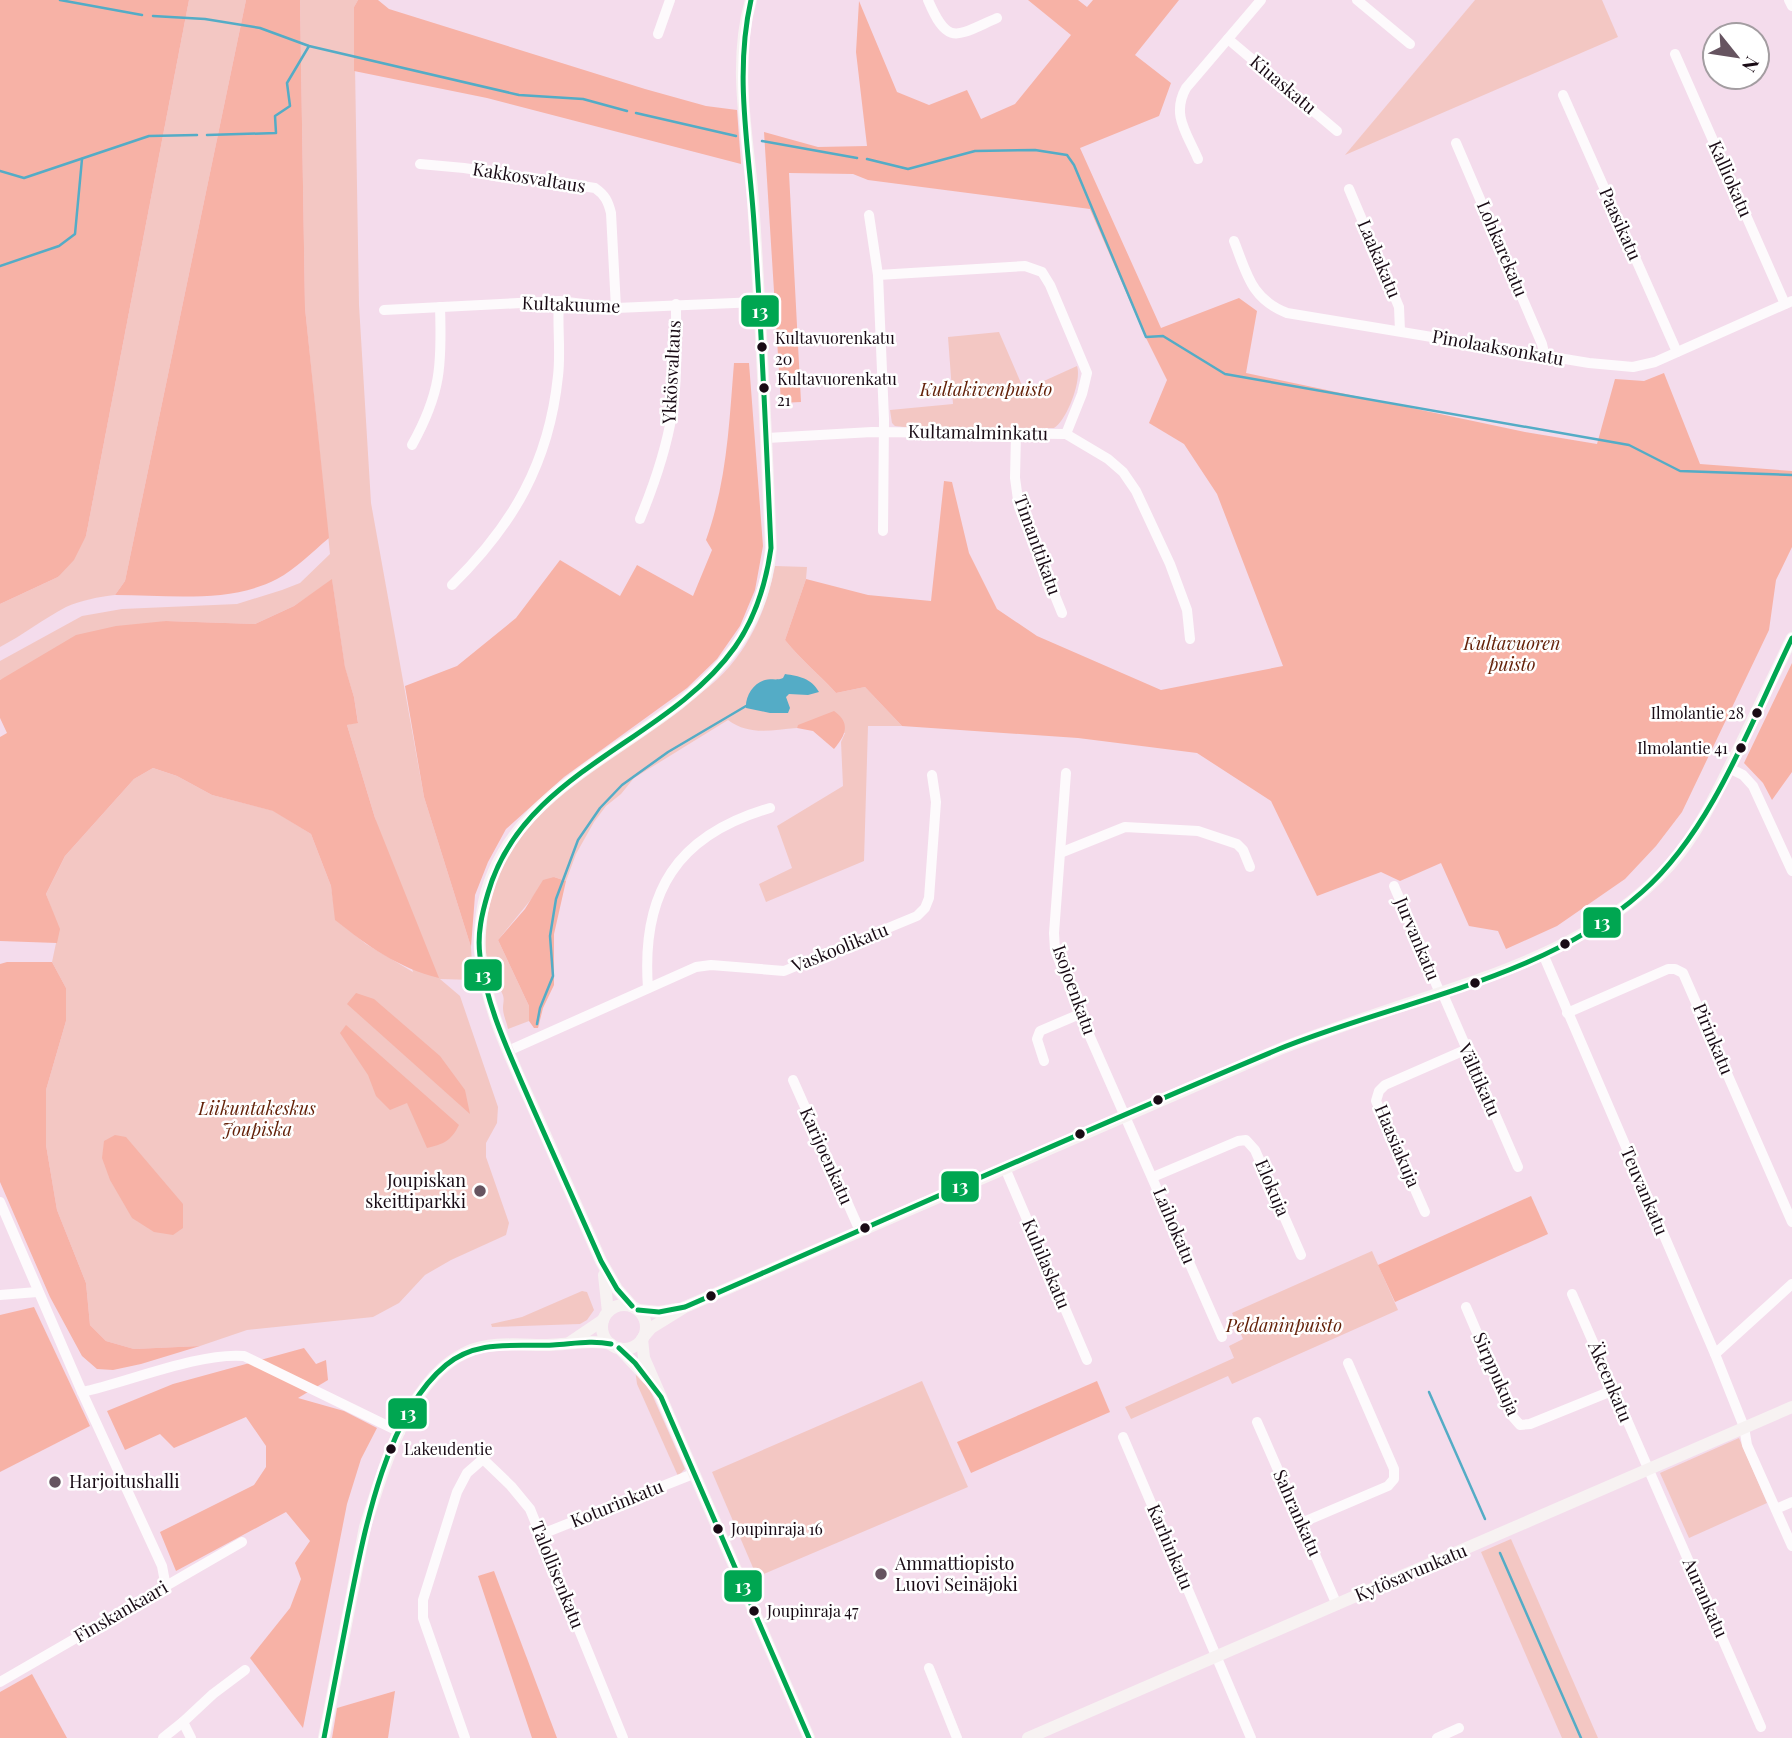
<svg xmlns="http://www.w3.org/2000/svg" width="1792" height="1738" viewBox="0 0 1792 1738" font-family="'Playfair Display',serif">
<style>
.green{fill:#f3c7c3}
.forest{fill:#f7b2a6}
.water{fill:#54acc6}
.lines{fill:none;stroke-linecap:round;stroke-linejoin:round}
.stream{stroke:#54acc6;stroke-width:2.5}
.street{stroke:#fdfafc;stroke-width:10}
.secondary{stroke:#f7f2f2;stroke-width:12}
.bus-1-casing{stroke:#fff;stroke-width:10}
.bus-1{stroke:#00a651;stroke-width:5}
.bus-dot{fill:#190b15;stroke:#fff;stroke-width:2.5}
.poi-dot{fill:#665460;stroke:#fff;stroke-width:2.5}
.labels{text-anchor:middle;stroke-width:5;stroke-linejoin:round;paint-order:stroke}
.bus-label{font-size:16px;fill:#190b15;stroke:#fff;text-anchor:start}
.street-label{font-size:18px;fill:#190b15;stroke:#fff}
.park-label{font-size:18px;font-style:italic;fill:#64220a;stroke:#fff}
.poi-label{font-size:18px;fill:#190b15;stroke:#fff;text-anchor:start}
.line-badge{stroke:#fff;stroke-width:2.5}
.badge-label{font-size:19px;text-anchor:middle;font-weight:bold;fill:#fff}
</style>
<rect width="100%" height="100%" fill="#f4dcec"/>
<g class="green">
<path d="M 189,0 L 246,0 L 125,581 L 115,595 C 98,597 82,600 66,607 C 43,619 23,635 0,647 L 0,604 L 58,577 L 86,536 Z"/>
<polygon points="300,0 358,0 354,7 359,305 371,503 424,797 471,947 473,980 440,979 460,996 498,1107 497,1123 486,1143 486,1157 509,1223 506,1235 451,1260 425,1275 399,1303 373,1317 247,1330 200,1346 134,1349 106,1341 90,1325 86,1283 57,1210 46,1145 46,1090 66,1021 66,988 52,962 59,929 46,894 65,856 134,779 153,768 177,776 212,795 274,811 311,834 331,886 336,920 366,944 413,972 375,818 347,725 358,722 354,697 345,668 332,580 294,606 255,624 166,621 0,680 0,661 82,616 122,609 237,604 282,590 300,583 330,554 305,308"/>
<polygon points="1475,0 1602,0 1618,37 1345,155"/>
<path d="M 999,332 L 1024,390 L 1077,366 C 1082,380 1067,420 1054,428 L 904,427 L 895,426 L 892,423 L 890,410 L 953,404 L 948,337 Z"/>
<path d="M 775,566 L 807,567 L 806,579 L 785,640 C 801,660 819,674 836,693 L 865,687 L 902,726 L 868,726 L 864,861 L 766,902 L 759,884 L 792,868 L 777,826 L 843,786 L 841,742 L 845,733 L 799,725 L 797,728 C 771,730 750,736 728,720 L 634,778 L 621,794 L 606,806 L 594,822 L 576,854 L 566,881 L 554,877 L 533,897 L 498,940 L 529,1006 L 529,1021 L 508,1029 C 507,1023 503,1015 503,1008 C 503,1003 505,999 502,993 C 496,977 486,968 485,950 C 480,831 586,777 669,717 C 690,701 713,686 730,666 C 755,636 768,603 775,566 Z"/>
<polygon points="1372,1251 1398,1310 1232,1384 1228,1376 1131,1419 1125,1407 1234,1358 1229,1346 1243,1339 1232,1313"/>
<polygon points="582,1291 587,1292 594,1310 587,1320 580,1324 492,1327 491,1324 522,1317"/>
<polygon points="635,1369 650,1390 685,1469 678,1476 637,1384"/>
<polygon points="922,1381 968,1487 757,1577 712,1472"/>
<polygon points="1739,1438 1767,1503 1689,1538 1660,1473"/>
<polygon points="1511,1539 1598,1738 1562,1738 1481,1552"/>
</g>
<g class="forest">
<polygon points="0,0 189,0 86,536 74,560 58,577 0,604"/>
<path d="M 246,0 L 300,0 L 305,308 L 329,538 C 312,552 296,569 277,579 C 229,604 167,595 115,595 L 125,581 Z"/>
<polygon points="358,0 378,0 389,9 645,89 706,106 737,110 741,164 487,98 354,71 354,7"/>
<path d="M 1028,0 L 1078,0 L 1087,7 L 1093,0 L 1179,0 L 1135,55 L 1171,83 L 1159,116 L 1080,148 L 1161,328 L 1239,298 L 1257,311 L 1246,373 L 1525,432 L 1597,444 L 1615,379 L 1644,381 L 1664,373 L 1700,464 L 1792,471 L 1792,547 L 1776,580 L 1769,630 L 1682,812 L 1656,846 L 1625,879 L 1557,926 L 1506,949 L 1498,931 L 1469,926 L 1441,863 L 1400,881 L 1381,872 L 1317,896 L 1271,801 L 1197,753 L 1078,738 L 902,726 L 865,687 L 836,693 C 819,674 801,660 785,640 L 806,579 L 868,595 L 931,601 L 944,481 L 952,482 L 969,553 L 997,609 L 1037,636 L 1161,690 L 1283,666 L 1217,494 L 1184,444 L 1149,423 L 1167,380 L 1145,336 L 1090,209 L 868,180 L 853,174 L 789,173 L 801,402 L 781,403 L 764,132 L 818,147 L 867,146 L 856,52 L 859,1 L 897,92 L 929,105 L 967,90 L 981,119 L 1015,104 L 1071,35 Z"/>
<path d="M 734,363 L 749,363 L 763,546 L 755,590 L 740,626 L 717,659 L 687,688 L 564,777 L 506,829 L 488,862 L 475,895 L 471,947 L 424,797 L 405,686 L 457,666 L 516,618 L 560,560 L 620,596 L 637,565 L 693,596 L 712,550 L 706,540 C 727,481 729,425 734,363 Z"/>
<path d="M 332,579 L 345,667 L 354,697 L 358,723 L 347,725 L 375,818 L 439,978 C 398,968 368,946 335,920 L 331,886 L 311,834 L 273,811 L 212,795 L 177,776 L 153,768 L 134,779 L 65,856 L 46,894 L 60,929 L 57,943 L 0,941 L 0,737 L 7,733 L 0,718 L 0,680 L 76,635 L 116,626 L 166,621 L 255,624 L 294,606 Z"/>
<polygon points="1792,663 1792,772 1772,800 1763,783 1744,763"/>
<path d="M 834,711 C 851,723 846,735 834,749 L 813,731 L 797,728 L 798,725 Z"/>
<polygon points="554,877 566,881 554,934 554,985 543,1008 538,1028 534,1028 529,1021 529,1006 498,940 525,909 543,880"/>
<polygon points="7,962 52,962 66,988 66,1021 46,1090 46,1145 57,1210 86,1283 90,1325 106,1341 134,1349 200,1346 141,1364 113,1370 97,1369 82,1356 50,1297 0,1182 0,964"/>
<polygon points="356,993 374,999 440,1056 465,1090 470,1114 347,1004"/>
<path d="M 346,1025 L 459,1125 C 451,1141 444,1144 427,1148 L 407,1103 L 390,1110 L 376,1096 L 368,1075 L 340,1033 Z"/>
<polygon points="115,1135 126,1137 183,1204 183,1228 173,1235 154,1232 132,1218 110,1180 102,1158 104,1141"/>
<polygon points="1531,1196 1548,1234 1395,1302 1378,1265"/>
<polygon points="34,1307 90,1426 0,1472 0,1315"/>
<polygon points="304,1348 316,1364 326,1360 328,1380 298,1398 344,1411 377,1428 361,1459 347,1504 303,1728 250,1658 290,1608 301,1579 295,1563 310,1541 286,1512 176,1571 160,1532 254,1485 266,1467 266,1446 246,1417 174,1448 160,1434 125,1450 107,1411 173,1384"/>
<polygon points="1097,1381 1110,1412 971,1473 957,1442"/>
<polygon points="494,1571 557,1738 532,1738 478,1576"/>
<polygon points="32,1674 67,1738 0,1738 0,1692"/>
<polygon points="395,1691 388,1738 332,1738 337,1708"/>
</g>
<path class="water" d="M 785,674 C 799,676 811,678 819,692 L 808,695 L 789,694 L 786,697 L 790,708 L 788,713 L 770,713 L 746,708 C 745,697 753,683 765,680 C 771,678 776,681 783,678 Z"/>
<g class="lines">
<g class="stream">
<polyline points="60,0 142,15"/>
<polyline points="153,16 205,19 260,28 309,46 519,95 583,99 627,111"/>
<polyline points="636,113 736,136"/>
<polyline points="207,135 276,133 275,116 290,106 287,83 309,46"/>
<polyline points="762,141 857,158"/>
<polyline points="867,159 908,169 975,151 1035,150 1067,155 1074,165 1146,337 1163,336 1225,374 1629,445 1680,471 1792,475"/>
<polyline points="0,171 24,178 149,136 197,135"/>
<polyline points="0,266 59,246 75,234 82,159"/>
<polyline points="537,1024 540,1008 553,976 550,936 556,899 578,840 600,808 622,785 668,752 746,706"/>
<polyline points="1429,1392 1485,1519"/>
<polyline points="1500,1553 1581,1738"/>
</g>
<g class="street">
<path d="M 928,0 C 948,47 956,36 997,18"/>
<polyline points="1357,0 1410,44"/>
<polyline points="1789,0 1792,6"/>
<polyline points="658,34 670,0"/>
<polyline points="1228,39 1337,131"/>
<polyline points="1675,54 1785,304"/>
<polyline points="1563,95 1677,352"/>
<polyline points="1456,143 1542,344 1545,357"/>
<path d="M 1198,159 C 1187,133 1171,115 1186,88 L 1261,0"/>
<path d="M 420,164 L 464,168 L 595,188 C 605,195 608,201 611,213 L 616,308"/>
<polyline points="1349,189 1399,307 1400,331"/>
<polyline points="869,215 878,275 884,419 883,531"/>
<path d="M 1234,241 C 1247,274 1251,299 1287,313 L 1589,363 L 1633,367 L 1655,362 L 1792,301"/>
<polyline points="878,275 1025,266 1042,272 1050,285 1087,373 1082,394 1066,434"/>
<polyline points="384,310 559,301 616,308 758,302"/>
<polyline points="1016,434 1015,478 1019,507 1062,613"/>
<polyline points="767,438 872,432 1066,434 1108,459 1123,472 1136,491 1170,564 1187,610 1190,639"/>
<path d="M 412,445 C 441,393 442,365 440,307"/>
<path d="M 640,519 C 654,485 666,451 672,414 C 678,378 676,341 676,304"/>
<path d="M 452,585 C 513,525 549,463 558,376 C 561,351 557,326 559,301"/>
<polyline points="1729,768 1743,775 1753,786 1792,871"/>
<polyline points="1066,773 1054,933 1055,950 1080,1014 1222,1337"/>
<polyline points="1060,853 1125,827 1198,831 1237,844 1243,850 1250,867"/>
<polyline points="1394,886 1440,993"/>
<polyline points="1543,954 1715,1354 1744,1427 1747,1445 1792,1546"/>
<path d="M 648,988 C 641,892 677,835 770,808"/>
<polyline points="1442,992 1518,1167"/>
<polyline points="1567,1013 1668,969 1675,969 1683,973 1792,1222"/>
<polyline points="508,1051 696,967 711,965 784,971 917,916 925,908 929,898 936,802 932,775"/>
<polyline points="1044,1061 1037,1039 1040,1031 1080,1014"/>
<polyline points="793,1080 860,1231"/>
<polyline points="1005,1168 1087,1360"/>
<polyline points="1153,1177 1238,1141 1246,1140 1255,1150 1301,1255"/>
<polyline points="0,1202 82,1392 162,1566 166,1587"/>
<polyline points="1425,1212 1376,1101 1379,1091 1385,1085 1465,1050"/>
<polyline points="1572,1294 1761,1727"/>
<polyline points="0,1295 37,1292"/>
<polyline points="1466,1307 1513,1417 1520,1425 1530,1424 1614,1390"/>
<polyline points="1715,1354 1792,1284"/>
<path d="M 82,1392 C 128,1382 200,1352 244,1356 L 400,1432"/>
<polyline points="1257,1422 1337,1605"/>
<polyline points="1123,1437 1251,1738"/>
<polyline points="1776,1509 1792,1502"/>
<polyline points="1301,1523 1388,1486 1394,1479 1394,1469 1348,1363"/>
<polyline points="542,1534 693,1474"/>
<polyline points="929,1668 957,1738"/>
<polyline points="0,1682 242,1542"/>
<polyline points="163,1738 183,1722"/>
<polyline points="191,1738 183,1722 213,1694 245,1670"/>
<polyline points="465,1738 423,1618 423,1600 457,1492 467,1473 483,1459 511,1486 530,1509 623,1738"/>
<polyline points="1437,1738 1459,1728"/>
</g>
<g class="secondary">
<polyline points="604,1275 608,1312"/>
<circle cx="624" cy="1327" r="22"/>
<path d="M 632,1306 L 617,1289 L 601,1261 C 578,1209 555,1157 532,1105 C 511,1059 488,1011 481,960 C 478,945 480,928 482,913 C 501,783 652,749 726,659 C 753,627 767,589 771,548 C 766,432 761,317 753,201 C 748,135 732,65 751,0"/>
<polyline points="638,1310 659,1312 677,1309"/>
<path d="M 644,1336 L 651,1328 L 685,1307 L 1280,1049 C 1318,1034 1356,1021 1395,1008 C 1492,976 1598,945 1669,866 C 1695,837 1713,801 1730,766 C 1751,724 1771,681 1792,638"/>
<polyline points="642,1339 644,1358 809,1738"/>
<polyline points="569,1343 603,1320"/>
<polyline points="619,1348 648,1379"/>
<path d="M 324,1738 L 365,1527 C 383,1471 408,1378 467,1352 C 490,1341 522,1345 547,1345 C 567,1345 591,1339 611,1344"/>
<polyline points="1028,1738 1792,1407"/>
</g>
<g class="bus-1-casing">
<g id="bus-1">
<path d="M 632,1306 L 617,1289 L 601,1261 C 578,1209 555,1157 532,1106 C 511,1057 487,1009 480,956 C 477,934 482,913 488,893 C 523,770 667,743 735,647 C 756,617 766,583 771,548 C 766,440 762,331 754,223 C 749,148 734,75 751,0"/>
<path d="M 638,1310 L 659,1312 L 685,1307 C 883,1221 1080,1132 1279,1049 C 1397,1001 1545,979 1642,892 C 1713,829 1751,722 1792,638"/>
<polyline points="619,1348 635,1363 661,1397 809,1738"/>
<path d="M 324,1738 C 332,1696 340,1655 348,1613 C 363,1538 384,1416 446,1365 C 478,1339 515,1347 553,1345 C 572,1344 591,1340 611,1344"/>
</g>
</g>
<use href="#bus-1" class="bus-1"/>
</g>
<g class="bus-dot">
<circle cx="762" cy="347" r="6"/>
<circle cx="764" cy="388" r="6"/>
<circle cx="1757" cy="713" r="6"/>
<circle cx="1741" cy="748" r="6"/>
<circle cx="1565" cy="944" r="6"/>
<circle cx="1475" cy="983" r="6"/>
<circle cx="1158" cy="1100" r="6"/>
<circle cx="1080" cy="1134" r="6"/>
<circle cx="865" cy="1228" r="6"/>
<circle cx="711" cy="1296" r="6"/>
<circle cx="391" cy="1449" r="6"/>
<circle cx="718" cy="1529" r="6"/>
<circle cx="754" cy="1611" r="6"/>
</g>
<g class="poi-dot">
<circle cx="480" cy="1191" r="7"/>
<circle cx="55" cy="1482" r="7"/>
<circle cx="881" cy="1574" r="7"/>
</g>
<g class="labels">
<g class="bus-label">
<text x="775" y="344">Kultavuorenkatu<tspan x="775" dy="21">20</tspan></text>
<text x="777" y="385">Kultavuorenkatu<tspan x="777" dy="21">21</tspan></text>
<text x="1744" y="719" text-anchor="end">Ilmolantie 28</text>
<text x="1728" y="754" text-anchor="end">Ilmolantie 41</text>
<text x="404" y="1455">Lakeudentie</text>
<text x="731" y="1535">Joupinraja 16</text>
<text x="767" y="1617">Joupinraja 47</text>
</g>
<g class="street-label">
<text transform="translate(1283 85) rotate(40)" y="6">Kiuaskatu</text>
<text transform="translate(529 178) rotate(9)" y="6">Kakkosvaltaus</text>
<text transform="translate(1730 179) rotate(66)" y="6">Kalliokatu</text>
<text transform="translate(1620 224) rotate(66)" y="6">Paasikatu</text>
<text transform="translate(1502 249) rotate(67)" y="6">Lohkarekatu</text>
<text transform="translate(1379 259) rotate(67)" y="6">Laakakatu</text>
<text transform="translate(571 305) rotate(2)" y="6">Kultakuume</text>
<text transform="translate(1498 348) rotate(10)" y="6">Pinolaaksonkatu</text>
<text transform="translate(672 372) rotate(-87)" y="6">Ykkösvaltaus</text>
<text transform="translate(978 433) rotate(1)" y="6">Kultamalminkatu</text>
<text transform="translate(1037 545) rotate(70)" y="6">Timanttikatu</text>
<text transform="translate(1417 939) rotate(67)" y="6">Jurvankatu</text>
<text transform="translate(840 948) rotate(-22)" y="6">Vaskoolikatu</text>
<text transform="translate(1074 990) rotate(70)" y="6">Isojoenkatu</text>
<text transform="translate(1713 1039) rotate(67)" y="6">Pirinkatu</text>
<text transform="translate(1479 1080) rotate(66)" y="6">Välttikatu</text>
<text transform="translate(1397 1146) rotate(67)" y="6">Haasiakuja</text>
<text transform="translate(826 1156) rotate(66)" y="6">Karijoenkatu</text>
<text transform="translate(1272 1188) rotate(67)" y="6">Elokuja</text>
<text transform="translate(1644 1191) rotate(67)" y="6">Teuvankatu</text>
<text transform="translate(1174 1226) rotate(67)" y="6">Laihokatu</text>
<text transform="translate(1046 1264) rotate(67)" y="6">Kuhilaskatu</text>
<text transform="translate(1496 1374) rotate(66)" y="6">Sirppukuja</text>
<text transform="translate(1610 1382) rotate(67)" y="6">Äkeenkatu</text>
<text transform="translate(617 1504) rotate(-22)" y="6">Koturinkatu</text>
<text transform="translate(1297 1513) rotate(66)" y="6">Sahrankatu</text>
<text transform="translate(1170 1547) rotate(67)" y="6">Karhinkatu</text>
<text transform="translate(1411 1573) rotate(-23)" y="6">Kytösavunkatu</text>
<text transform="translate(557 1575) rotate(68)" y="6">Talollisenkatu</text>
<text transform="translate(1705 1598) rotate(66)" y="6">Aurankatu</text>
<text transform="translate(121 1612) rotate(-30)" y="6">Finskankaari</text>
</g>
<g class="park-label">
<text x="986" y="396">Kultakivenpuisto</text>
<text x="1512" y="650">Kultavuoren<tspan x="1512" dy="21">puisto</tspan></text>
<text x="257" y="1115">Liikuntakeskus<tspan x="257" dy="21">Joupiska</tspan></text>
<text x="1284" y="1332">Peldaninpuisto</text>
</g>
<g class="poi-label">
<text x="466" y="1187" text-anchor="end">Joupiskan<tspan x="466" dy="21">skeittiparkki</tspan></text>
<text x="69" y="1488">Harjoitushalli</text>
<text x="895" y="1570">Ammattiopisto<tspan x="895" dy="21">Luovi Seinäjoki</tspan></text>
</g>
</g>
<g class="line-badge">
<rect x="740" y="294" width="40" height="34" rx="7" fill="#00a651"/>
<rect x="1582" y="906" width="40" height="33" rx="7" fill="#00a651"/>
<rect x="463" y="958" width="40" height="34" rx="7" fill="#00a651"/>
<rect x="940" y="1170" width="40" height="33" rx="7" fill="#00a651"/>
<rect x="387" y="1397" width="41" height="33" rx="7" fill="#00a651"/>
<rect x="723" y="1569" width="40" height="34" rx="7" fill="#00a651"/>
</g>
<g class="badge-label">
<text x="760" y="318">13</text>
<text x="1602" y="929">13</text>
<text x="483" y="982">13</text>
<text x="960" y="1193">13</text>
<text x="408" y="1420">13</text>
<text x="743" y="1593">13</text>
</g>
<g transform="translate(1736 56) rotate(120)"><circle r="33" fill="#ffffff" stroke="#a39da1" stroke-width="2"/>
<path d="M0-5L12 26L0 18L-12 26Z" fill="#665460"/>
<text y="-10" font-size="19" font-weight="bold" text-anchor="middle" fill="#190b15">N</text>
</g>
</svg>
